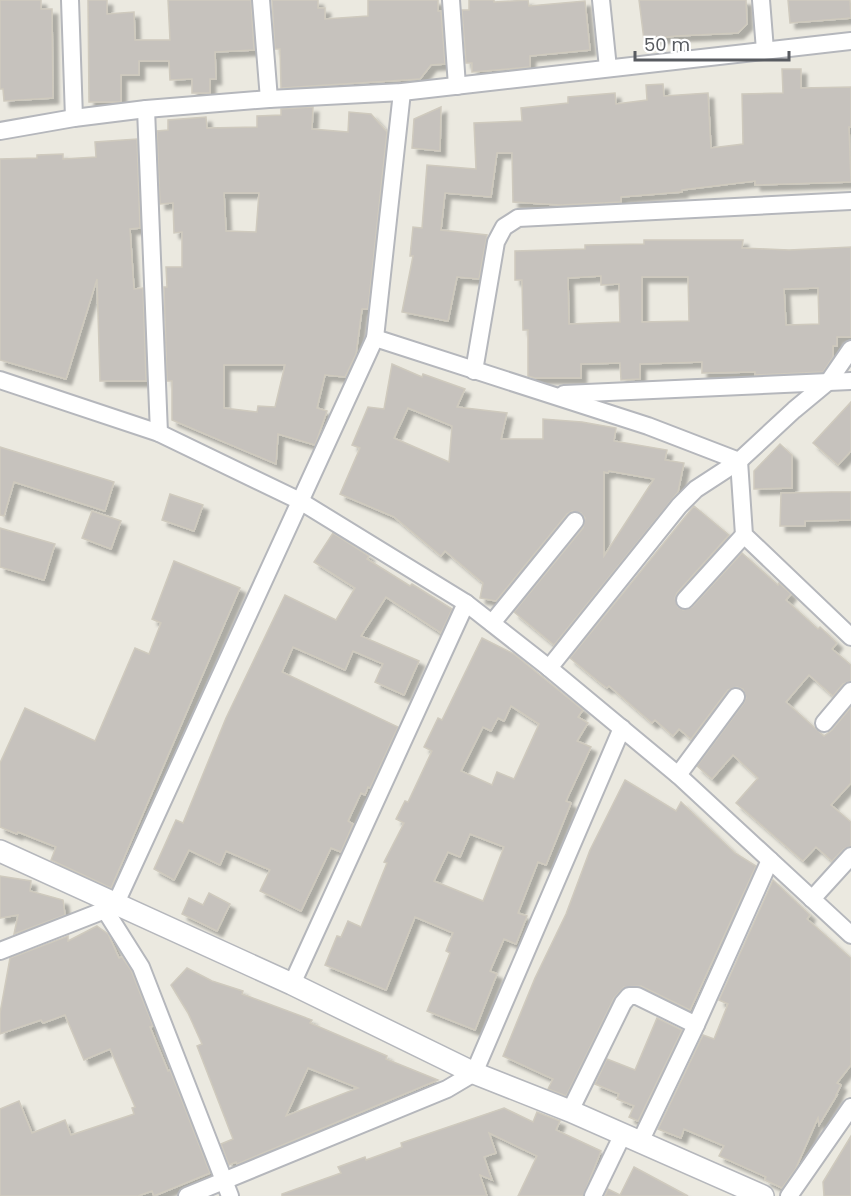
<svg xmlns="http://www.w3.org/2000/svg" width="851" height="1196" viewBox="0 0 851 1196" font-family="Poppins,sans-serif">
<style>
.building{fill:#c6c2bd;stroke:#cfcabe;stroke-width:1.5;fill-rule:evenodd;filter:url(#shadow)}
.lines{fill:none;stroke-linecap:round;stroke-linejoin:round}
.minor-casing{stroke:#b5b7bc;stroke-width:20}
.tertiary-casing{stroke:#b5b7bc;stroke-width:24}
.minor{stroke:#fff;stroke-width:16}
.tertiary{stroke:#fff;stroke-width:21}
</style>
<defs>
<filter id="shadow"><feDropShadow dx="5.5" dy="5.5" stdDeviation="1.5" flood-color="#0004"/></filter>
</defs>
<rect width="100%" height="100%" fill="#ebe9e0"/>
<g class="building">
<polygon points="0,0 41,0 41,9 52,9 53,98 4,101 3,89 0,89"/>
<polygon points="88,0 107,0 107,14 134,12 135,40 170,40 168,0 251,0 254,50 215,52 216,79 210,79 210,93 192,93 192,79 170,80 169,61 139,61 139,75 121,75 121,102 89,102"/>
<polygon points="272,0 318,0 318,8 325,8 325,19 368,16 368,0 438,0 438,11 441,11 445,64 431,65 420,79 281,88 280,49 275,49"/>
<polygon points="469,0 494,0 494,2 528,0 529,6 585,1 590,50 530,56 530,67 472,72 472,63 466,63 462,10 469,10"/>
<polygon points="639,0 746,0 747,24 738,33 676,36 644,40"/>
<polygon points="788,0 850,0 851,18 790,23"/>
<polygon points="782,69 801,69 801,88 851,87 851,127 849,127 851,182 755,185 755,181 682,190 682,192 621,197 621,202 560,205 513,202 512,153 497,153 491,197 445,193 441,230 487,235 479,279 457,277 448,321 402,312 413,256 410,256 413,227 422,228 427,165 476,169 474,123 522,121 521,108 568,103 568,97 615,93 616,104 647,100 646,85 663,84 664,96 708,93 711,148 743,144 742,94 783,93"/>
<path d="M 313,107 L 312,129 L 348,132 L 349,112 L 371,114 L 387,132 L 368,309 L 362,309 L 356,354 L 345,377 L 325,375 L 317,408 L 327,411 L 315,445 L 278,434 L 276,464 L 172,420 L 172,381 L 167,381 L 164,287 L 167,287 L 166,267 L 182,267 L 182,232 L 174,233 L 173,203 L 160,204 L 157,131 L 168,130 L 168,120 L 206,117 L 207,128 L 257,127 L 257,116 L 281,115 L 281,109 ZM 224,193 L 259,193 L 256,232 L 226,231 ZM 224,365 L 285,365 L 275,407 L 258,406 L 257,412 L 224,408 Z"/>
<polygon points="441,107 440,151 412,148 414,119"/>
<polygon points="137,139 140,228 130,229 134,289 143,288 146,381 100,381 97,279 66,379 0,360 0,159 37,158 37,155 63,154 63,159 96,157 95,142"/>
<path d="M 644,240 L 743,240 L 742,248 L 789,250 L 851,247 L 851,337 L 837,337 L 837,346 L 833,346 L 833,357 L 823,372 L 755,375 L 755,372 L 702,373 L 702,362 L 640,364 L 640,379 L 621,380 L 620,363 L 581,364 L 581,378 L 535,378 L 528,376 L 528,330 L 523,330 L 522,280 L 515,280 L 515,251 L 585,249 L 585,245 L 644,244 ZM 601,276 L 601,285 L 619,284 L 620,322 L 569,324 L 568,278 ZM 642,277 L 688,277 L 689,321 L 642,322 ZM 818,288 L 819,324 L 786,325 L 784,289 Z"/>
<path d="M 392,364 L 422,377 L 423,374 L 465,389 L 457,407 L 507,413 L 501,439 L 543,439 L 543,419 L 582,422 L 616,428 L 614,441 L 667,450 L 665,460 L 684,463 L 678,492 L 554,645 L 514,612 L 583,528 L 585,518 L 581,513 L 572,511 L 567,514 L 496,601 L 480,598 L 483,583 L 445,551 L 441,556 L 394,517 L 340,494 L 360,448 L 352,445 L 368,407 L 384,409 ZM 408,408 L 452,426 L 449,462 L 394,438 ZM 609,471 L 654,479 L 604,556 L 604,472 L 608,473 Z"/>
<polygon points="851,402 851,451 838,465 813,443"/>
<polygon points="780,444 792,455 792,488 754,489 754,471"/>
<polygon points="0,447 114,482 105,511 14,482 4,516 0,515"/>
<polygon points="832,492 851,492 851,520 805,521 805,526 780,526 781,493"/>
<polygon points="170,494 203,505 194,531 162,520"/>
<polygon points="694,506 729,535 677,593 675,598 678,607 683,610 692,607 742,553 778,585 779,583 791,594 786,600 818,629 820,627 837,643 832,649 851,665 851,681 843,684 833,696 809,675 786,702 824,736 832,730 851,707 851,783 831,805 851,822 851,846 844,849 832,861 816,847 803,861 736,803 758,778 733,755 712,779 697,766 744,703 746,698 743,689 737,687 728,690 691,739 679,729 673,736 655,720 652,723 609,686 607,688 599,682 570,658"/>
<polygon points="92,511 121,521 111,549 82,538"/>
<polygon points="0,528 55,544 44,580 0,567"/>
<polygon points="333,533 369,556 367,559 410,586 412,584 452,609 441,633 386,597 361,636 419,661 404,695 375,682 383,664 353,651 345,670 293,647 282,672 398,727 370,788 368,787 365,795 361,793 348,821 353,824 341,852 331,848 301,911 260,891 270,870 226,851 220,865 189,850 174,880 154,869 176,820 183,823 226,718 285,595 336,620 355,588 314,562"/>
<polygon points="174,561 240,588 111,888 51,860 56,847 18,832 17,834 0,827 0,763 25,708 95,741 135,648 149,654 161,623 152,619"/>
<path d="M 482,638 L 514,654 L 583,710 L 578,717 L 588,723 L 577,741 L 591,747 L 566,801 L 571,803 L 546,865 L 538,862 L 518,913 L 527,916 L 516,944 L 504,939 L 490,971 L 497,974 L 475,1030 L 427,1011 L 450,953 L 446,951 L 453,933 L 415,917 L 386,990 L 325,965 L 337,936 L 341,937 L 348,921 L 361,927 L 387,863 L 384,862 L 404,823 L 396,819 L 405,801 L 408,802 L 432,751 L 424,747 L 438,718 L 442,720 ZM 511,706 L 539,724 L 514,779 L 497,772 L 492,785 L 461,771 L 483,727 L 491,731 L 498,718 L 504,721 ZM 470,834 L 504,847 L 483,901 L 434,881 L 448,852 L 460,857 Z"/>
<polygon points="625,780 676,811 681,802 735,853 756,866 690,1010 641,986 624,987 614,998 566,1096 548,1089 553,1079 503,1056 535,978 566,914 590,850"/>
<polygon points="0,876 31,881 30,891 63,900 65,915 14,934 18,915 0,918"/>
<polygon points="773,880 810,915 807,919 851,958 851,1065 837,1083 841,1085 836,1095 837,1095 819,1125 818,1118 795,1170 782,1188 765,1180 766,1177 719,1156 724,1146 684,1129 681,1138 658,1129 703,1035 714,1039 728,1004 719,1000"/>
<polygon points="209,893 230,904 217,931 182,914 189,898 203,905"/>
<polygon points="97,926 108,934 119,958 122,957 131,970 153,1026 150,1027 168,1071 170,1070 210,1173 154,1196 152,1191 138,1196 0,1196 0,1109 19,1101 32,1133 65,1120 71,1135 134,1114 132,1108 135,1107 110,1049 84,1060 65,1015 43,1023 41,1020 0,1034 0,1013 10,958 68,936 68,941"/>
<path d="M 187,968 L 212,981 L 243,991 L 242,994 L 312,1020 L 310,1023 L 387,1056 L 386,1059 L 438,1080 L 237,1164 L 236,1162 L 229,1165 L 221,1144 L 233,1139 L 197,1046 L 202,1044 L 188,1013 L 171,985 ZM 308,1068 L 358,1088 L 286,1116 Z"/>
<polygon points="657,1018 682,1030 638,1121 629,1117 634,1106 617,1099 619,1094 595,1084 607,1059 635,1070"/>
<polygon points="504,1108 533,1122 537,1112 560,1121 556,1130 601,1151 583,1196 518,1196 537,1156 489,1133 496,1153 484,1157 492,1180 480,1175 487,1196 282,1196 282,1194 341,1173 338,1167 365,1157 366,1160 402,1147 401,1143"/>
<polygon points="851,1136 851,1196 824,1196 823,1182"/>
<polygon points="634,1167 688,1196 605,1196 608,1189 620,1195"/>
</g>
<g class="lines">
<g class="minor-casing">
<g id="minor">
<polyline points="70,0 74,118"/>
<polyline points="261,0 269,99"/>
<polyline points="451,0 457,86"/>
<polyline points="601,0 608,68"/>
<polyline points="761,0 765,50"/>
<polyline points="146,109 159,433"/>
<polyline points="0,131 74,118 146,109 269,99 402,92 851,41"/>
<polyline points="375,338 648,426 739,461"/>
<polyline points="474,371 496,242 504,227 518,218 851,201"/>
<polyline points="0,380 159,433 300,501 466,603 549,668 678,775 851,935"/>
<polyline points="564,394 851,381"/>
<polyline points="739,461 744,535 851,637"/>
<polyline points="685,600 744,535"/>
<polyline points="492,623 575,521"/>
<polyline points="549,668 679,506 696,489 739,461 794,410 829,381 851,349"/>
<polyline points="824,723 851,691"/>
<polyline points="678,775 736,697"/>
<polyline points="812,899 851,856"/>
<polyline points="105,910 141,967 230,1196"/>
<polyline points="0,951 105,910 116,903 375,338 402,92"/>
<polyline points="292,984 466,603"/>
<polyline points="570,1111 623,1003 629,996 637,996 696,1025"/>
<polyline points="640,1142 696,1025 770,860"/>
<polyline points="187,1196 447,1089 474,1073 622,728"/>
<polyline points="593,1196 623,1134"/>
<polyline points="789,1196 851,1107"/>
</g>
</g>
<g class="tertiary-casing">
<polyline id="tertiary" points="0,851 292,984 474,1073 570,1111 763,1196"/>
</g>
<use href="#minor" class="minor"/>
<use href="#tertiary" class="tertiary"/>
</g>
<path d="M635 51v9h154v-9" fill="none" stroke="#585b60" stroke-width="3"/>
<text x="644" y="51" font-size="18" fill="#585b60" stroke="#ffffff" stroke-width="4.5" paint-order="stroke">50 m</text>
</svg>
